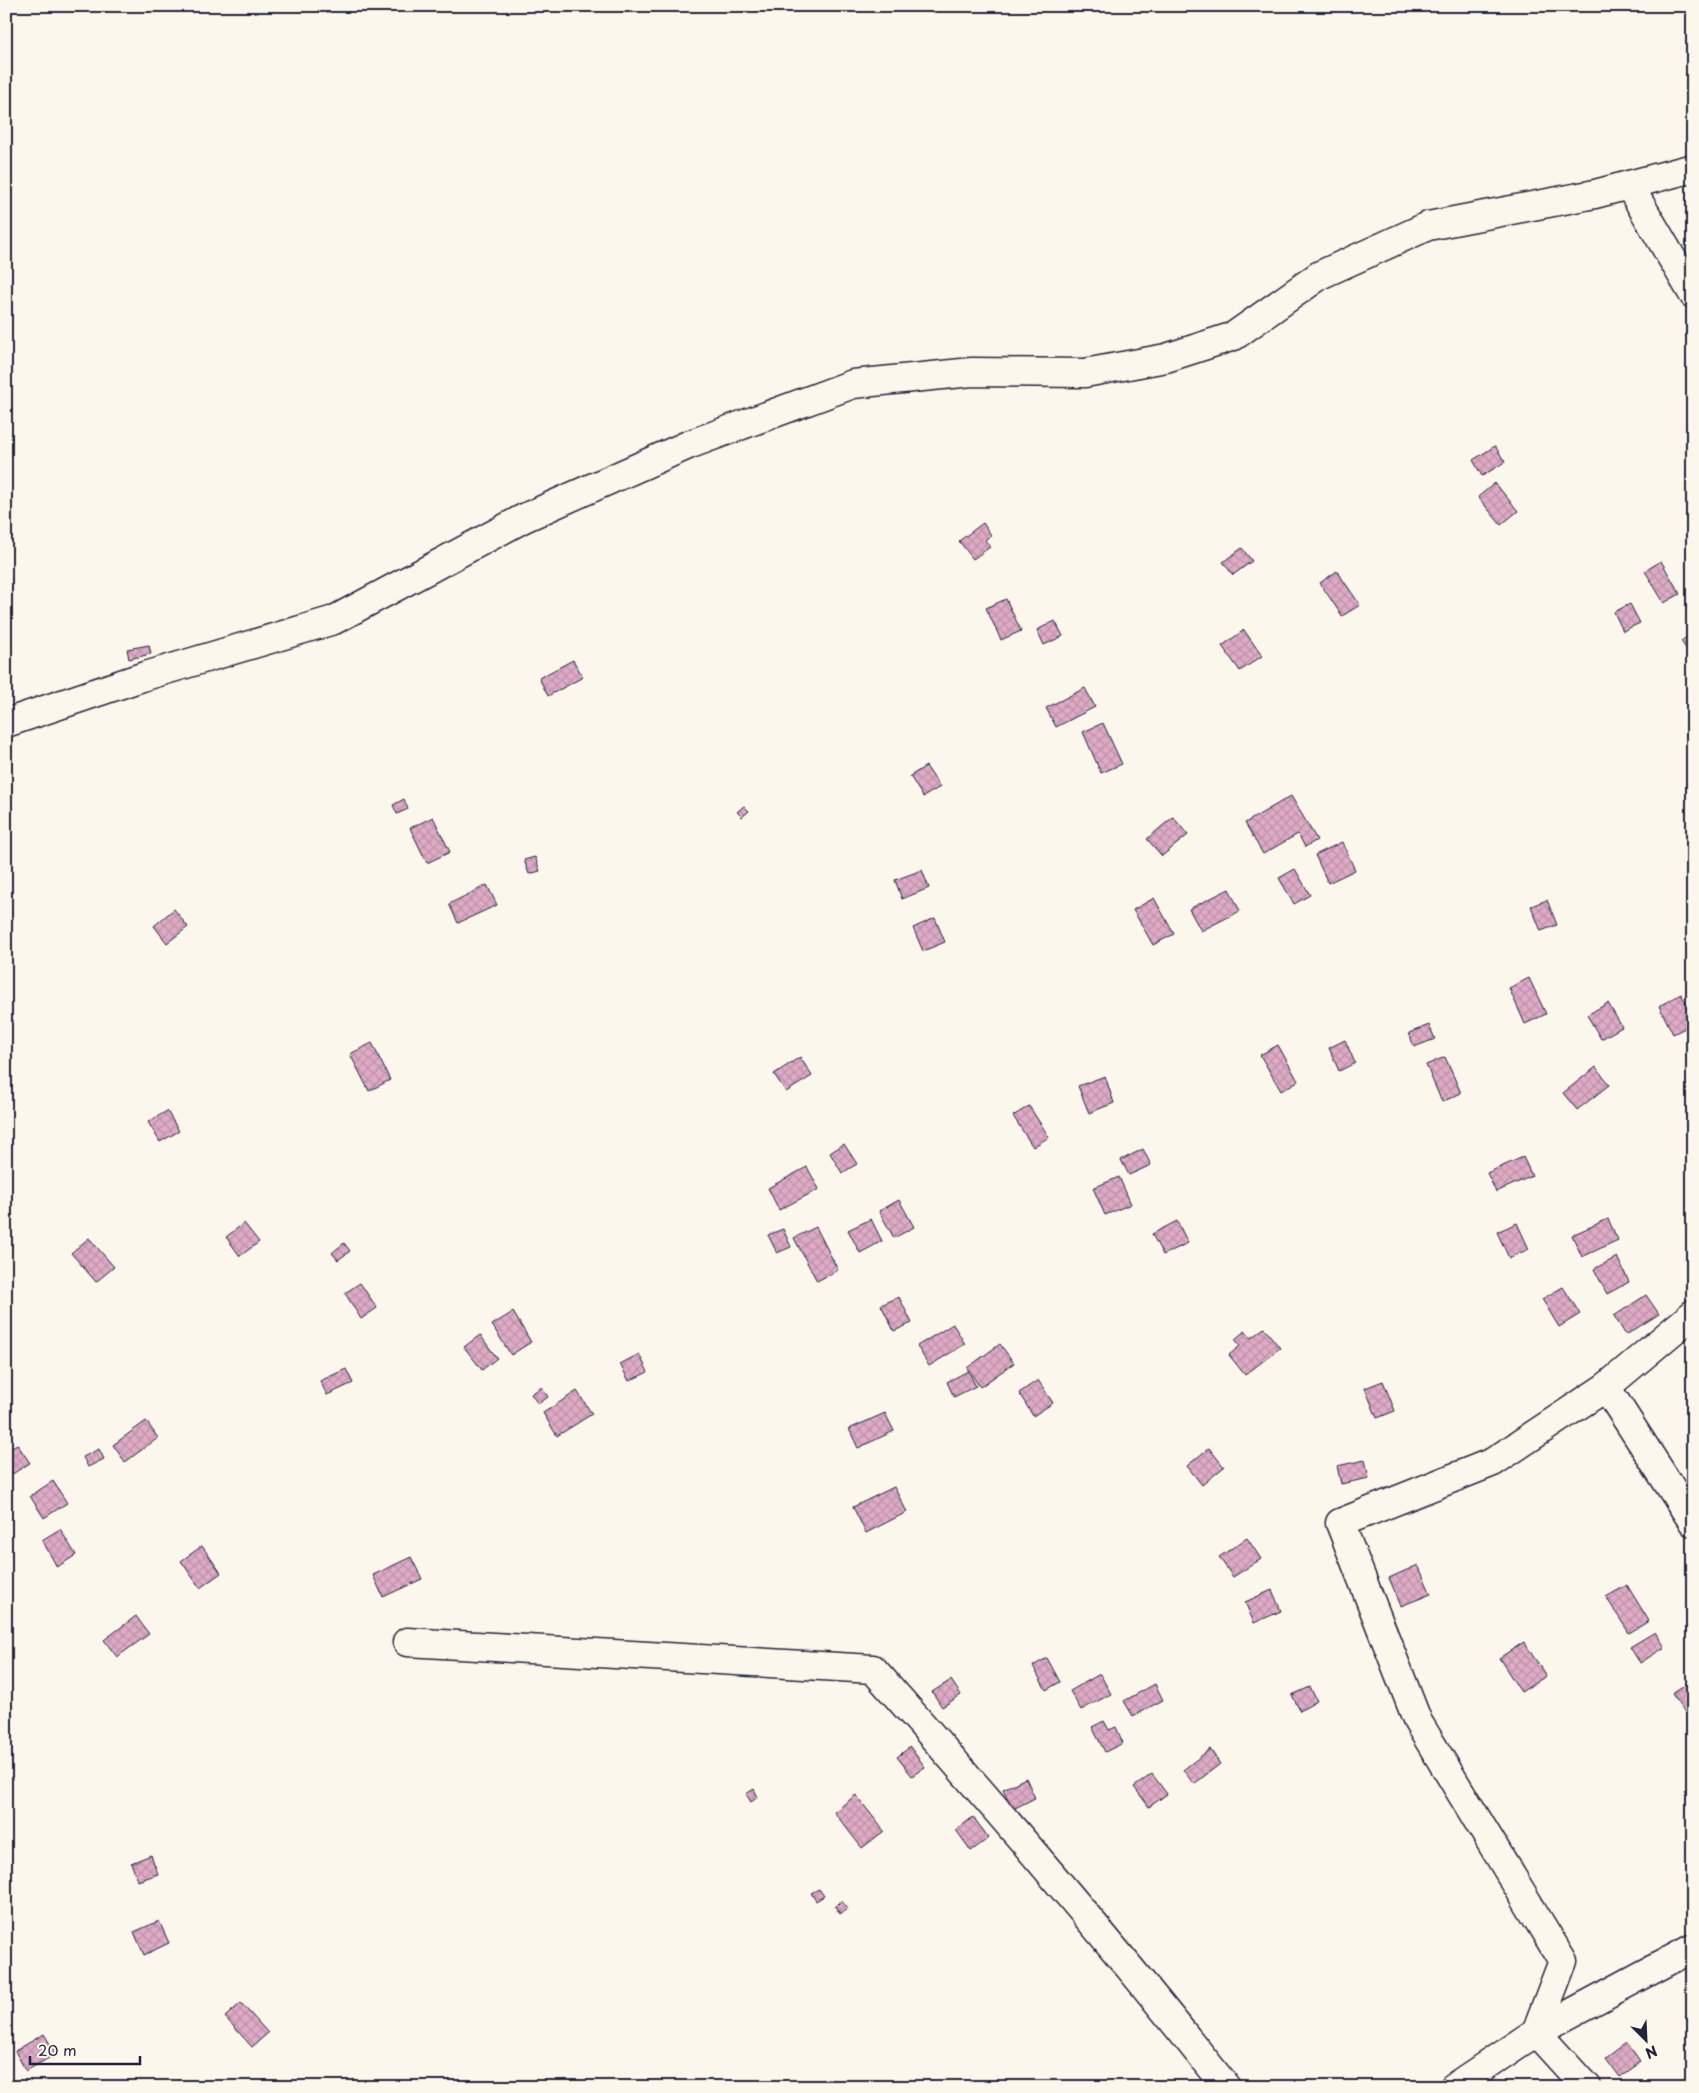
<svg xmlns="http://www.w3.org/2000/svg" width="1699" height="2093" viewBox="0 0 1699 2093" font-family="'Playpen Sans',sans-serif">
<style>
.building{fill:url(#building-cross-hatch);stroke:#22223b}
.lines{fill:none;stroke-linecap:round;stroke-linejoin:round}
.minor-casing{stroke:#22223b;stroke-width:31}
.minor{stroke:#fbf7ec;stroke-width:28}
</style>
<defs>
<pattern id="building-cross-hatch" width="8" height="8" patternUnits="userSpaceOnUse" patternTransform="scale(1.25)"><rect width="8" height="8" fill="#deaac5"/><path d="M0 0l8 8M0 8l8-8" fill="none" stroke="#be92aa"/></pattern>
</defs>
<rect width="100%" height="100%" fill="#fbf7ec"/>
<filter id="ink" filterUnits="userSpaceOnUse"><feTurbulence type="fractalNoise" baseFrequency=".02" numOctaves="2"/><feDisplacementMap in="SourceGraphic" scale="10" xChannelSelector="R" yChannelSelector="G"/><feConvolveMatrix kernelMatrix="1 2 1 2 8 2 1 2 1" color-interpolation-filters="sRGB"/></filter>
<g filter="url(#ink)">
<g class="building">
<polygon points="1495,446 1505,462 1482,476 1473,460"/>
<polygon points="1495,483 1518,511 1501,525 1478,497"/>
<polygon points="983,523 991,535 985,540 990,547 973,559 959,541"/>
<polygon points="1242,548 1252,561 1233,575 1223,562"/>
<polygon points="1661,561 1680,594 1664,603 1645,571"/>
<polygon points="1337,571 1360,605 1342,616 1320,583"/>
<polygon points="1006,599 1021,631 1001,640 986,608"/>
<polygon points="1630,604 1640,623 1623,631 1614,612"/>
<polygon points="1055,621 1063,636 1044,645 1037,630"/>
<polygon points="1244,630 1262,656 1240,671 1222,646"/>
<polygon points="1693,633 1693,655 1691,656 1681,641"/>
<polygon points="149,645 151,654 129,659 127,649"/>
<polygon points="573,660 583,677 548,696 539,678"/>
<polygon points="1085,688 1095,707 1056,727 1046,708"/>
<polygon points="1103,723 1122,764 1101,773 1083,732"/>
<polygon points="926,766 940,787 923,797 910,776"/>
<polygon points="1291,796 1317,840 1305,847 1298,834 1263,854 1245,823"/>
<polygon points="404,799 408,809 397,814 393,805"/>
<polygon points="744,806 749,811 742,817 737,812"/>
<polygon points="433,817 450,852 427,863 410,828"/>
<polygon points="1173,817 1188,835 1162,856 1147,839"/>
<polygon points="1342,842 1355,870 1328,883 1315,855"/>
<polygon points="535,857 540,871 529,874 524,860"/>
<polygon points="1295,869 1310,895 1294,904 1279,878"/>
<polygon points="922,870 929,888 902,899 895,880"/>
<polygon points="487,885 497,905 458,923 449,904"/>
<polygon points="1229,889 1240,911 1201,931 1189,909"/>
<polygon points="1154,898 1174,934 1153,945 1133,910"/>
<polygon points="1547,900 1557,925 1541,931 1531,906"/>
<polygon points="174,909 188,927 167,943 154,926"/>
<polygon points="935,918 945,942 923,951 913,928"/>
<polygon points="1529,978 1546,1014 1525,1024 1509,988"/>
<polygon points="1681,994 1693,1015 1693,1024 1673,1034 1659,1006"/>
<polygon points="1608,1003 1622,1027 1601,1039 1587,1015"/>
<polygon points="1429,1025 1435,1039 1414,1047 1409,1033"/>
<polygon points="1345,1040 1355,1063 1339,1071 1329,1048"/>
<polygon points="372,1043 390,1080 369,1091 350,1054"/>
<polygon points="1278,1045 1298,1081 1281,1091 1260,1055"/>
<polygon points="800,1057 812,1076 786,1092 774,1074"/>
<polygon points="1445,1057 1461,1093 1442,1102 1426,1065"/>
<polygon points="1596,1067 1609,1085 1577,1110 1563,1093"/>
<polygon points="1105,1076 1114,1103 1089,1113 1078,1086"/>
<polygon points="1029,1106 1049,1137 1033,1147 1013,1116"/>
<polygon points="167,1111 179,1131 160,1142 148,1122"/>
<polygon points="844,1144 857,1164 842,1173 830,1153"/>
<polygon points="1143,1149 1151,1165 1129,1175 1121,1160"/>
<polygon points="1523,1157 1532,1176 1496,1192 1487,1173"/>
<polygon points="807,1167 819,1189 779,1210 768,1188"/>
<polygon points="1119,1177 1131,1204 1105,1215 1093,1188"/>
<polygon points="899,1200 914,1227 894,1238 879,1211"/>
<polygon points="871,1219 882,1241 860,1253 848,1230"/>
<polygon points="1608,1219 1618,1240 1582,1257 1572,1235"/>
<polygon points="1177,1221 1188,1243 1163,1255 1152,1234"/>
<polygon points="244,1223 259,1242 240,1256 226,1237"/>
<polygon points="1517,1223 1529,1249 1509,1258 1497,1232"/>
<polygon points="816,1227 838,1270 817,1281 794,1238"/>
<polygon points="783,1229 791,1247 777,1253 768,1235"/>
<polygon points="89,1238 114,1267 96,1282 71,1253"/>
<polygon points="344,1243 350,1251 338,1260 332,1253"/>
<polygon points="1617,1257 1629,1282 1607,1294 1594,1269"/>
<polygon points="360,1283 377,1308 361,1319 345,1293"/>
<polygon points="1563,1287 1580,1314 1559,1327 1542,1299"/>
<polygon points="1646,1295 1659,1314 1626,1335 1614,1316"/>
<polygon points="899,1297 912,1323 894,1331 881,1305"/>
<polygon points="513,1312 531,1342 511,1355 492,1325"/>
<polygon points="953,1324 965,1344 929,1366 917,1346"/>
<polygon points="1264,1328 1280,1348 1245,1375 1229,1355 1240,1346 1235,1339 1245,1331 1251,1338"/>
<polygon points="480,1335 497,1358 482,1370 464,1347"/>
<polygon points="1000,1344 1014,1363 980,1387 967,1368"/>
<polygon points="639,1354 648,1372 629,1381 620,1364"/>
<polygon points="346,1369 353,1383 327,1395 320,1381"/>
<polygon points="968,1371 976,1386 954,1397 947,1382"/>
<polygon points="1038,1380 1053,1403 1033,1416 1019,1393"/>
<polygon points="1383,1381 1395,1411 1377,1418 1365,1388"/>
<polygon points="542,1387 548,1397 538,1404 531,1394"/>
<polygon points="577,1391 592,1414 557,1436 543,1413"/>
<polygon points="885,1413 894,1431 858,1448 849,1429"/>
<polygon points="146,1421 158,1438 125,1462 113,1445"/>
<polygon points="17,1444 30,1463 6,1478 6,1451"/>
<polygon points="1209,1448 1224,1467 1202,1485 1187,1466"/>
<polygon points="99,1449 104,1459 88,1467 83,1457"/>
<polygon points="1365,1460 1369,1478 1341,1484 1337,1466"/>
<polygon points="53,1481 67,1503 44,1518 30,1496"/>
<polygon points="894,1487 907,1512 866,1533 853,1507"/>
<polygon points="60,1529 76,1555 57,1567 42,1540"/>
<polygon points="1247,1538 1261,1559 1233,1577 1219,1557"/>
<polygon points="202,1546 221,1573 200,1588 181,1561"/>
<polygon points="411,1557 422,1579 383,1597 373,1575"/>
<polygon points="1418,1565 1431,1594 1401,1606 1389,1578"/>
<polygon points="1627,1585 1649,1621 1629,1633 1606,1597"/>
<polygon points="1272,1590 1281,1611 1254,1623 1245,1602"/>
<polygon points="136,1616 149,1634 117,1657 104,1640"/>
<polygon points="1655,1632 1665,1647 1640,1663 1630,1647"/>
<polygon points="1524,1642 1546,1676 1521,1692 1499,1658"/>
<polygon points="1047,1658 1060,1682 1046,1690 1033,1666"/>
<polygon points="1100,1674 1111,1694 1081,1710 1070,1691"/>
<polygon points="951,1680 961,1695 942,1707 932,1692"/>
<polygon points="1692,1681 1693,1681 1693,1724 1672,1694"/>
<polygon points="1155,1684 1163,1700 1133,1716 1124,1701"/>
<polygon points="1310,1687 1317,1701 1300,1711 1292,1695"/>
<polygon points="1104,1721 1109,1730 1116,1727 1123,1743 1105,1752 1092,1727"/>
<polygon points="910,1747 925,1767 912,1776 897,1757"/>
<polygon points="1210,1749 1220,1764 1194,1784 1183,1770"/>
<polygon points="1152,1774 1167,1794 1149,1807 1134,1787"/>
<polygon points="1026,1778 1035,1798 1013,1809 1003,1789"/>
<polygon points="754,1789 758,1797 751,1802 746,1794"/>
<polygon points="856,1795 884,1831 862,1848 834,1812"/>
<polygon points="973,1817 989,1838 971,1851 956,1830"/>
<polygon points="151,1855 158,1874 138,1881 131,1863"/>
<polygon points="819,1889 824,1896 816,1901 811,1893"/>
<polygon points="842,1901 847,1909 840,1914 835,1906"/>
<polygon points="159,1921 169,1943 144,1955 134,1932"/>
<polygon points="241,2003 268,2033 252,2047 225,2017"/>
<polygon points="44,2034 56,2054 26,2071 15,2051"/>
<polygon points="1626,2042 1640,2062 1619,2077 1605,2058"/>
</g>
<g class="lines">
<g class="minor-casing">
<g id="minor">
<polyline points="1629,185 1693,294"/>
<polyline points="6,723 142,677 334,620 524,518 688,445 853,384 972,372 1085,373 1166,358 1234,336 1320,275 1428,226 1595,194 1693,168"/>
<polyline points="1606,1387 1693,1522"/>
<path d="M 407,1642 L 873,1669 C 994,1805 1113,1944 1226,2087"/>
<polyline points="1454,2087 1536,2032 1693,1948"/>
<polyline points="1586,2087 1536,2032 1563,1961 1418,1722 1340,1523 1493,1462 1606,1387 1693,1314"/>
</g>
</g>
<use href="#minor" class="minor"/>
</g>
</g>
<rect width="1699" height="2093" fill="none" stroke="#fbf7ec" stroke-width="25"/>
<rect x="12" y="12" width="1674" height="2068" fill="none" stroke="#22223b" stroke-width="2" filter="url(#ink)"/>
<g transform="translate(1646 2040) rotate(156)" stroke="#fbf7ec" stroke-width="4" paint-order="stroke">
<path d="M0-4L9 19L0 12L-9 19Z" fill="#22223b"/>
<text y="-8" font-size="14" font-weight="bold" text-anchor="middle" fill="#22223b">N</text>
</g>
<path d="M30 2056v8h110v-8" fill="none" stroke="#22223b" stroke-width="2.5"/>
<text x="38" y="2056" font-size="15" fill="#22223b" stroke="#fbf7ec" stroke-width="4" paint-order="stroke">20 m</text>
</svg>
